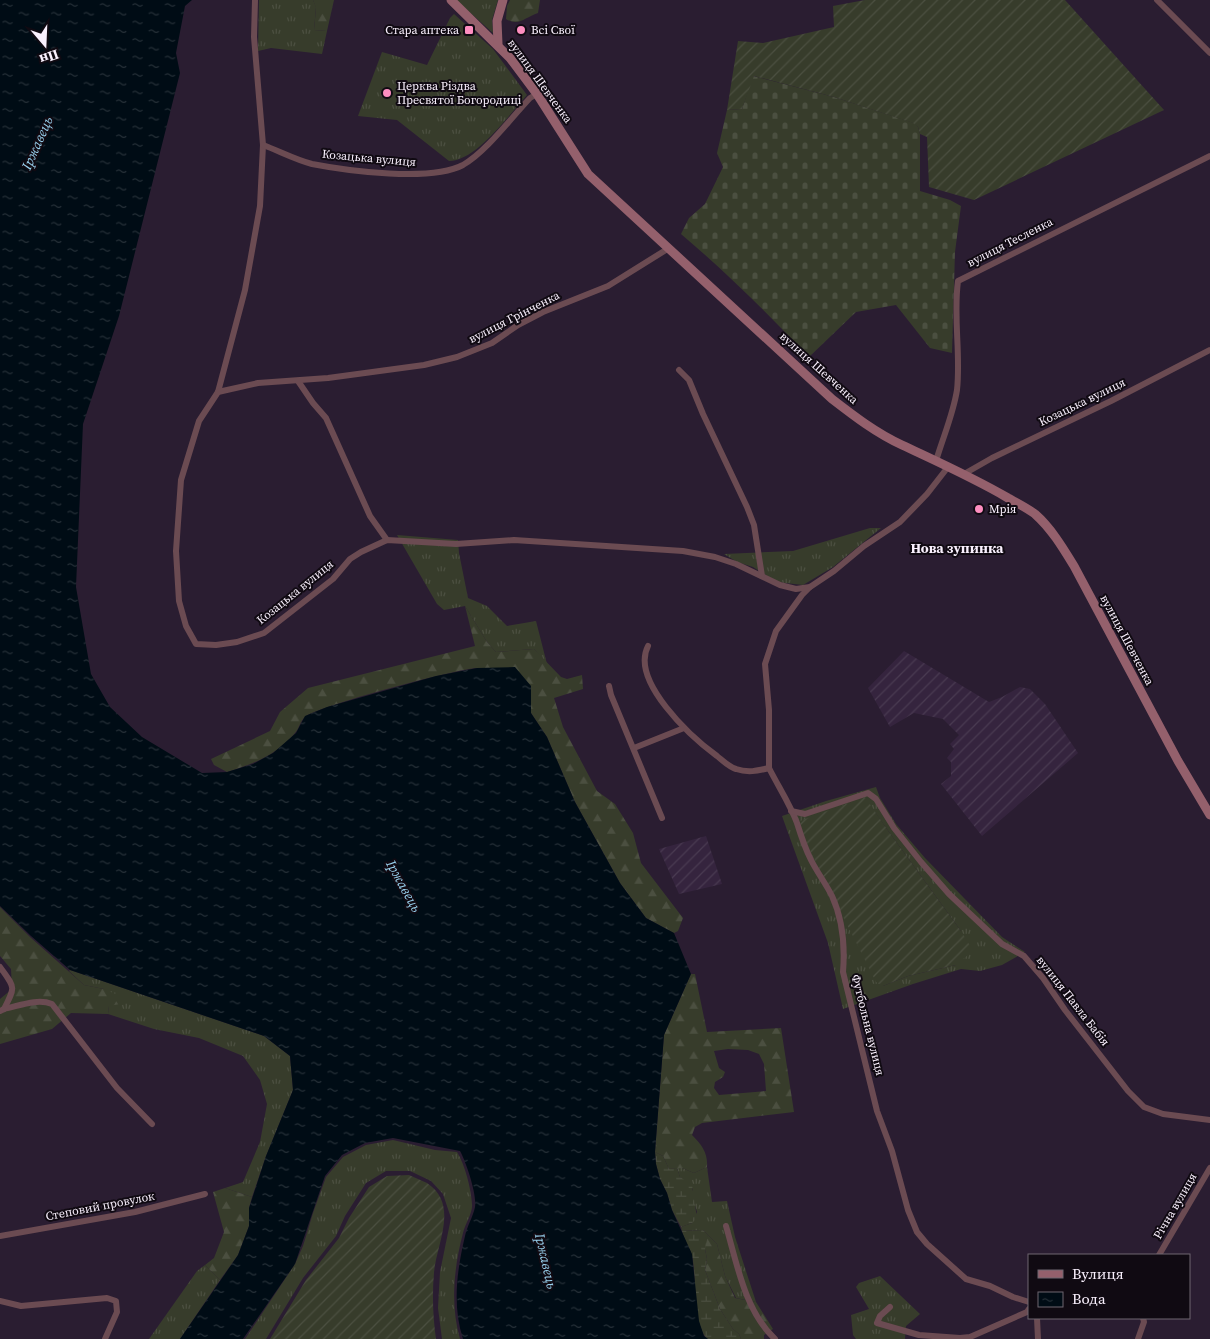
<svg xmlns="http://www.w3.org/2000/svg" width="1210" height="1339" viewBox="0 0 1210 1339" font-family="'Source Serif 4',serif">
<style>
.industrial{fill:url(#industrial-furrows)}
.grass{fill:url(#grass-tufts);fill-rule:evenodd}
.forest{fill:url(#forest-firs);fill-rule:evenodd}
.wetland{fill:url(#wetland-marsh)}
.cemetery{fill:url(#cemetery-stones)}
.garden{fill:url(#garden-furrows)}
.water{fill:url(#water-ripples)}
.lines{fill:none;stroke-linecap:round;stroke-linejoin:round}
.street{stroke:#6b4b52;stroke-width:6}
.secondary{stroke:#94606c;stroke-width:9}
.poi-dot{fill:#fd8ec0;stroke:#100a12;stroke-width:2}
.labels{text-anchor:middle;stroke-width:4;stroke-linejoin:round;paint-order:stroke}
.poi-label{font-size:12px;fill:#faf1fe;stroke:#100a12;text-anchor:start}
.street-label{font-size:12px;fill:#faf1fe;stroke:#100a12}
.water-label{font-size:14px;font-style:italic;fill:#98d0ed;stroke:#100a12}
.neighbourhood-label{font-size:14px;font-weight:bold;fill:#faf1fe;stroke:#100a12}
</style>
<defs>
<pattern id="industrial-furrows" width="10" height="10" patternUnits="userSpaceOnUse" patternTransform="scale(1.25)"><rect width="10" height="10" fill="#35243e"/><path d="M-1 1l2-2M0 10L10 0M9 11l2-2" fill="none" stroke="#493a51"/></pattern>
<pattern id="grass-tufts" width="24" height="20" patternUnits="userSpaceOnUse" patternTransform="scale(1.25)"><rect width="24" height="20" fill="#373c2b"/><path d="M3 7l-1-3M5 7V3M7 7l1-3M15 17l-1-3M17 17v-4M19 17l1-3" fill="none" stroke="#4b4f40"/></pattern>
<pattern id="forest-firs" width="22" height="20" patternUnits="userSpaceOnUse" patternTransform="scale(1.25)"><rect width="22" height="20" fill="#373c2b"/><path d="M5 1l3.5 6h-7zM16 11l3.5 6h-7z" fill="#4b4f40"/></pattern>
<pattern id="wetland-marsh" width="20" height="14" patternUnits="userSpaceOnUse" patternTransform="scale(1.25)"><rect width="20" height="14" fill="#373c2b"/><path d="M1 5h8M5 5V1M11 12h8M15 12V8" fill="none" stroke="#4b4f40"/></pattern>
<pattern id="cemetery-stones" width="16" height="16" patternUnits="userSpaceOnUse" patternTransform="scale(1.25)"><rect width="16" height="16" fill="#373c2b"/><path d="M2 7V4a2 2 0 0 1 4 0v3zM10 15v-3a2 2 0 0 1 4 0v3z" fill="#4b4f40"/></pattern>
<pattern id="garden-furrows" width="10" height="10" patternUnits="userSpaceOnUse" patternTransform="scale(1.25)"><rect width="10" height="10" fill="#373c2b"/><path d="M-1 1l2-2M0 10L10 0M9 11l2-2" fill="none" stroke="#4b4f40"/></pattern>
<pattern id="water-ripples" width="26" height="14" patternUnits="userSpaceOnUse" patternTransform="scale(1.25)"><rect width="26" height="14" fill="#000c15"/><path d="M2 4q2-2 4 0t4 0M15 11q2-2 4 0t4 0" fill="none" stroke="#263038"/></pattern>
</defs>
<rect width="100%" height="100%" fill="#2a1d31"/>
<g class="industrial">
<polygon points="904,651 989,702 1002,697 1020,687 1030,689 1045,704 1078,753 982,836 941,784 951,776 951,762 947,758 954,749 950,744 959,735 943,719 914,713 890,727 868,688"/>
<polygon points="706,836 722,884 679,894 659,849"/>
</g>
<g class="grass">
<polygon points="259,0 313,0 316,7 314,30 327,31 322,54 271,48 258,51"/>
<polygon points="456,0 498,0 492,20 493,33"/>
<path d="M 454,14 L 493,49 L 527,95 C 509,115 476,161 449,161 L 397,120 L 358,116 L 382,52 L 427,65 L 450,18 Z"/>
<polygon points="870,528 881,528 833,567 803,585 777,582 753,567 737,562 724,554 793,551"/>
<polygon points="397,535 458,540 459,553 468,598 487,606 507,626 536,621 547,664 534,649 496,652 487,642 465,606 444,610 437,604"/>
<path d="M 876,787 L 880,798 L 896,824 L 925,858 L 1002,937 L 1025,952 L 1002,965 L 980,971 L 961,969 L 913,984 L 843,1009 L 828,943 L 782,816 L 826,801 ZM 875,812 L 889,832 L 961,931 L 956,965 L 908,976 L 883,986 Z"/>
<polygon points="70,970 264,1036 290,1056 293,1090 266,1156 252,1197 225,1188 243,1182 260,1142 267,1104 260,1080 243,1056 199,1038 154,1029 108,1014 109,1006 104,989 84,985 69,971"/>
<path d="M 393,1140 L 435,1150 L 457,1152 C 465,1165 471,1188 472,1204 C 473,1213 465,1224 463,1233 C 454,1267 450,1305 460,1339 L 442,1339 L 438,1308 L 440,1272 L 451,1218 L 443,1194 L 431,1181 L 410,1171 L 386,1171 L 366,1183 L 345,1216 L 336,1236 L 303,1278 L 266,1339 L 245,1339 L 295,1264 L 303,1246 L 313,1213 L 326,1177 L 343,1157 L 366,1145 Z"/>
<polygon points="707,1167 712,1202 727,1201 735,1237 756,1302 736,1298 725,1276 717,1244 703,1230 682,1231 681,1227 692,1223 697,1212 693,1199 693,1189 680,1177 677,1168 682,1168 694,1173"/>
<polygon points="205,1265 220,1280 180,1339 149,1339 197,1271"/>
<polygon points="880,1276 920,1314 906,1326 905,1339 856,1339 853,1335 851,1315 869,1309 856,1287 859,1283"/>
</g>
<g class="forest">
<polygon points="313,0 334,0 327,31 314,30 316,8"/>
<path d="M 510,0 L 540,0 L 538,13 C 525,17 519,27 506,19 L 507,6 Z"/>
<path d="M 465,606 L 487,642 L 496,652 L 534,649 L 561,677 L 567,679 L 582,675 L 583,689 L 554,698 L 563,727 L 597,791 L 615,804 L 633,833 L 641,863 L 683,918 L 678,931 L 674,933 L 646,918 L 620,883 L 575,802 L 547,737 L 531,713 L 531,686 C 519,682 487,669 477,668 C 460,668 314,707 305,717 C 300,721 299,729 295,733 C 277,755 253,764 227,772 L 214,765 L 211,759 L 270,731 L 280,712 L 308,688 L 475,646 Z"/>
<polygon points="0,907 30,937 84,985 104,989 118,995 120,1004 109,1006 108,1014 71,1013 52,1029 0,1044 0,999 12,989 11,969 0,956"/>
<path d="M 691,974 L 695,974 L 707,1032 L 781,1028 L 794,1112 L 702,1123 L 695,1127 L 692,1135 C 702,1145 708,1153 707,1167 L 694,1173 L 682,1168 L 669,1169 L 663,1156 L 655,1152 L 664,1035 ZM 728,1049 L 748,1050 L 759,1054 L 764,1064 L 766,1091 L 719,1095 L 714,1088 L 715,1082 L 723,1077 L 725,1072 L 719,1068 L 714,1051 Z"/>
<polygon points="225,1188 252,1197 249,1208 249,1226 238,1255 220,1280 205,1265 214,1258 224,1232 213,1192"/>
<polygon points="708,1235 717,1244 725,1276 735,1298 756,1302 773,1329 764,1335 764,1339 741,1339 739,1334 733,1329 720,1309 705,1270 707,1259 705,1249 705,1241"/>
</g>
<g class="wetland">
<polygon points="655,1152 663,1156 669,1169 677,1168 680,1177 692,1185 697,1218 692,1223 681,1227 672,1210 667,1193 660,1179 656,1164"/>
<path d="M 703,1230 L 708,1235 L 705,1249 L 707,1259 L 705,1270 L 720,1309 L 733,1329 L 739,1334 L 741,1339 L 708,1339 C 692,1327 697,1275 692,1256 C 690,1248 684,1240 682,1231 Z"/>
</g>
<path class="cemetery" d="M 753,76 L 834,97 L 914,123 L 918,127 L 920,134 L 920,191 L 950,200 L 961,206 L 955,252 L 952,353 L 930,348 L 896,305 L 856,312 L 809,357 C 768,314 726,272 681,234 L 689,218 L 705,204 L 723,167 L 717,153 L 727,110 L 742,109 Z"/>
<g class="garden">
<polygon points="865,0 1065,0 1164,110 974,200 929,187 927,137 920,134 918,127 913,123 834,97 754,76 742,109 727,110 738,41 763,43 834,27 833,6"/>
<polygon points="865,797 889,832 961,931 972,949 968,955 956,965 908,976 883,986 876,982 816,863 803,836 800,821"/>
<path d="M 409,1175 C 415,1178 421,1180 427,1183 C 460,1205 436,1244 434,1273 C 432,1295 433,1317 436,1339 L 270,1339 L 306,1280 L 339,1238 L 349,1218 L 369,1187 L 387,1176 Z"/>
</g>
<path class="water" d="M 0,0 L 192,0 L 185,6 L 176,53 L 180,73 L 119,316 L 83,424 L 76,587 L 91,674 L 110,707 L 142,737 L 202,773 L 227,772 L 253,764 L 273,753 L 296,733 L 305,716 L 327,707 L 436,676 L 477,668 L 515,667 L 531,686 L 531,713 L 547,737 L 575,802 L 620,883 L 646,918 L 674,933 L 691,974 L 664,1035 L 655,1152 L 656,1164 L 660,1179 L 667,1193 L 672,1210 L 692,1254 L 699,1321 L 704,1336 L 708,1339 L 463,1339 C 452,1305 457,1270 465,1236 C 467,1226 473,1217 475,1207 C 477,1194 466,1162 460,1151 L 393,1138 L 365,1143 L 342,1155 L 325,1176 L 295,1264 L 243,1339 L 180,1339 L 238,1255 L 249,1226 L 249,1208 L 266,1156 L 293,1090 L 290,1056 L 264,1036 L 70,970 L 31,936 L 0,906 Z"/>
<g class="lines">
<g class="street">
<polyline points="255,0 254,37 263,145 260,206 245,290 218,392 199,421 181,480 176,551 179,601 186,626 196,644 216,645 237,642 264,633 333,579 350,559 361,552 387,540 456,544 514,540 683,551 715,557 736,564 780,585 796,589 810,587 834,571 864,546 900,522 927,494 948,467"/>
<polyline points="1157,0 1210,53"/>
<path d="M 263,145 C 279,151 296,160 312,164 C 348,171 431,182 463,165 C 486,152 511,118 530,98 L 537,94"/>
<polyline points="679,370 689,380 703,414 747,507 754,525 762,576"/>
<polyline points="298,381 313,403 326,418 370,516 387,540"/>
<polyline points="218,392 258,383 328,378 424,365 457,357 492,343 518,325 543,312 608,286 669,248"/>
<path d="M 936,461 C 943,437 953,415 957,390 C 961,354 953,317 958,281 L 1210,156"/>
<polyline points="964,474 992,458 1111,401 1210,350"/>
<path d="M 648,646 C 630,681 691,737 717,756 C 722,760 729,767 736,769 C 748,773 757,771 769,768 C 778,786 790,804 797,823 C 801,836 805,848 811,860 C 817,872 826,884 832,896 C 843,920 845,947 843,972 L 877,1111 L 892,1151 L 908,1210 L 917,1232 L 927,1244 L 966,1279 L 990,1286 L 1013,1297 L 1029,1302"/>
<polyline points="609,686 611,695 662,818"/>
<polyline points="634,748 684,728"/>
<polyline points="769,768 769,710 765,664 776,631 802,595 810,587"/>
<polyline points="791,811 805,814 868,793 876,799 894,828 921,862 949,894 1002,944 1024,956 1043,978 1065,1010 1128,1091 1144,1107 1163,1114 1210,1120"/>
<path d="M 0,967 C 15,988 16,986 4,1009"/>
<path d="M 0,1011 L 4,1009 C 19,1006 37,998 52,1004 L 117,1088 L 152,1124"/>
<path d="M 726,1226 C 737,1264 745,1311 775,1339"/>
<polyline points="0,1236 135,1212 205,1194"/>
<polyline points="1159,1255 1210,1168"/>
<polyline points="0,1301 21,1306 107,1298 116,1301 117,1312 105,1339"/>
<polyline points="890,1307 880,1316 877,1323 919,1335 960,1338 970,1337 1027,1312 1029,1309"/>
<polyline points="1037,1318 1038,1339"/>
<polyline points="1138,1339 1144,1322 1143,1318"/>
</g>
<g class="secondary">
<path d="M 451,0 L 510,58 L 537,94 L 588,174 L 832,399 C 854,416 876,433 902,445 C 938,462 974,478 1008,498 C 1017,503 1027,508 1035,514 C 1051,528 1063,548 1074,566 L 1178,761 L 1210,815"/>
<polyline points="498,44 497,21 503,0"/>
</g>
</g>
<g class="poi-dot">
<rect x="464" y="25" width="10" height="10" rx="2.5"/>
<circle cx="521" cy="30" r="5"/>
<circle cx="387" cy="93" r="5"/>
<circle cx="979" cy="509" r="5"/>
</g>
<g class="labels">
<g class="poi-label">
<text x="459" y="34" text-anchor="end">Стара аптека</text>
<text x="531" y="34">Всі Свої</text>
<text x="397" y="90">Церква Різдва<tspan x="397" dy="14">Пресвятої Богородиці</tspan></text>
<text x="989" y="513">Мрія</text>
</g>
<g class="street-label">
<text transform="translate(540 81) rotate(54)" y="4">вулиця Шевченка</text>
<text transform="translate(369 158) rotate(5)" y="4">Козацька вулиця</text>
<text transform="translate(1010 242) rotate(-27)" y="4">вулиця Тесленка</text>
<text transform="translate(514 317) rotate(-27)" y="4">вулиця Грінченка</text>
<text transform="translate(819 368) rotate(42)" y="4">вулиця Шевченка</text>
<text transform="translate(1082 402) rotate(-26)" y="4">Козацька вулиця</text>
<text transform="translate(295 592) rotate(-39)" y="4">Козацька вулиця</text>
<text transform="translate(1127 640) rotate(62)" y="4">вулиця Шевченка</text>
<text transform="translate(1073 1001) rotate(52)" y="4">вулиця Павла Бабія</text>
<text transform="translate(868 1025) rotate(76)" y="4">Футбольна вулиця</text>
<text transform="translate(100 1206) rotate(-11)" y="4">Степовий провулок</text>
<text transform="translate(1175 1206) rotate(-60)" y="4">Річна вулиця</text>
</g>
<g class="water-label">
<text transform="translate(37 143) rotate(-66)" y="5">Іржавець</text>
<text transform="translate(404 886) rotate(61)" y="5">Іржавець</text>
<text transform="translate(546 1261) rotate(77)" y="5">Іржавець</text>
</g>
<g class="neighbourhood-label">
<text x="957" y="553">Нова зупинка</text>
</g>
</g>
<rect x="1028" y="1254" width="162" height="65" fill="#100a12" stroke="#6e6670"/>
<rect x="1038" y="1270" width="25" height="8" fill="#94606c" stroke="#6e6670"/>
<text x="1072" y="1279" font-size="15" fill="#faf1fe">Вулиця</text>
<rect x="1038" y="1292" width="25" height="15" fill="url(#water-ripples)" stroke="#6e6670"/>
<text x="1072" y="1304" font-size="15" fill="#faf1fe">Вода</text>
<g transform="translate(45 45) rotate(161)" stroke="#100a12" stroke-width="4" paint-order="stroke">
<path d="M0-4L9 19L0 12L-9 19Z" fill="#faf1fe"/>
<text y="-8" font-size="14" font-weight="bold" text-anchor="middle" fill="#faf1fe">Пн</text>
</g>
</svg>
